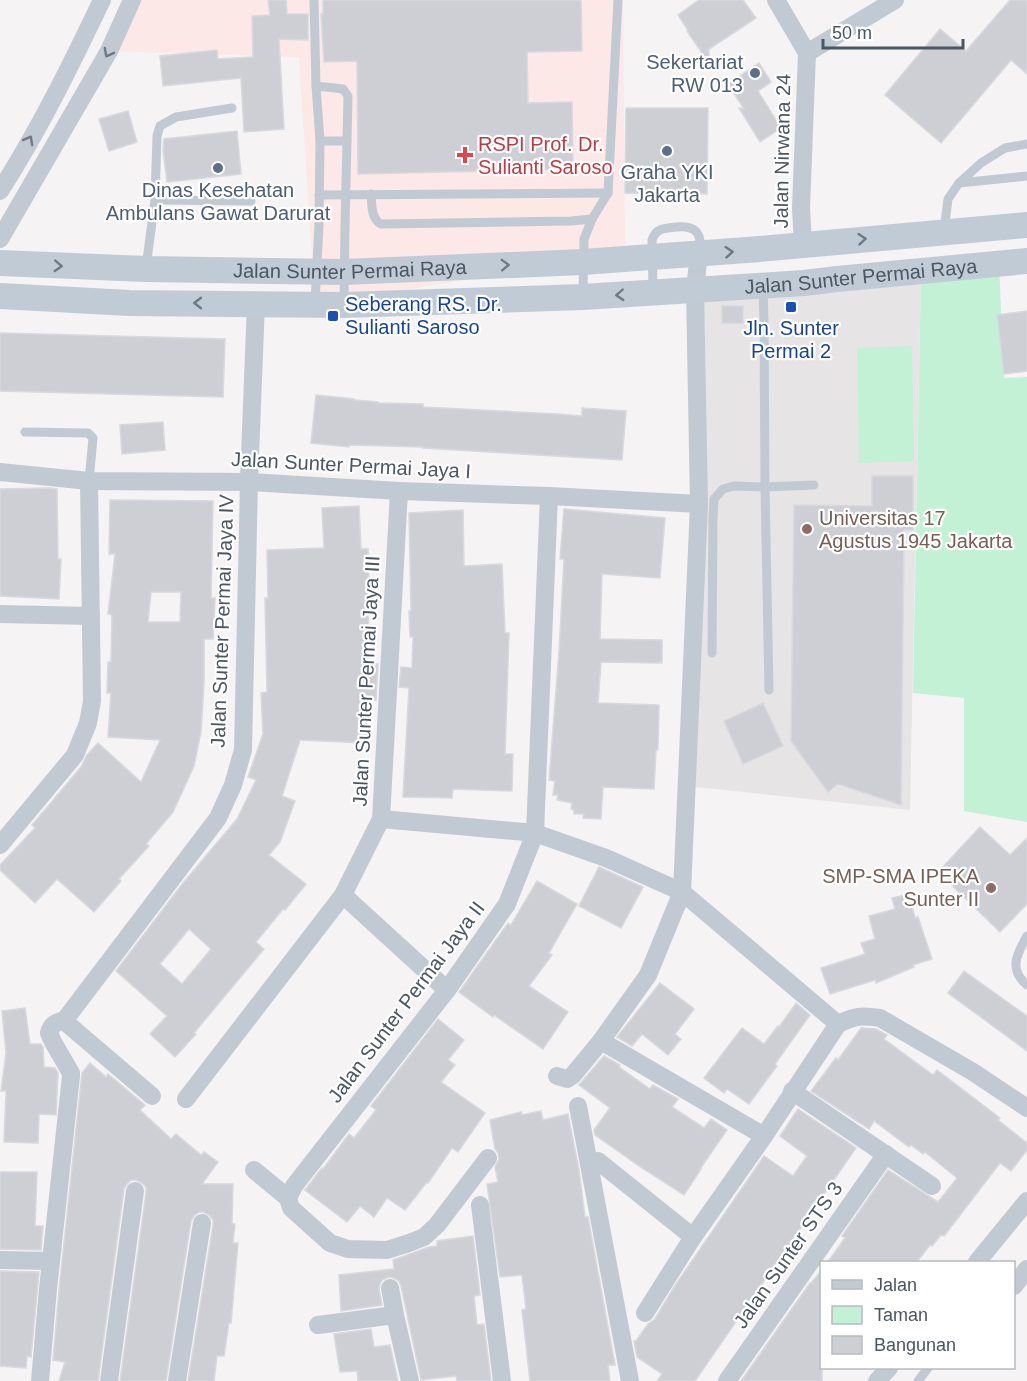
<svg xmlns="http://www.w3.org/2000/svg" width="1027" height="1381" viewBox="0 0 1027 1381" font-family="Helvetica,sans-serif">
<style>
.education{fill:#e6e4e5}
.medical{fill:#fce8e6}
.green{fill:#c3f1d5}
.building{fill:#cdcfd5;stroke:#d7d9de;stroke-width:1.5;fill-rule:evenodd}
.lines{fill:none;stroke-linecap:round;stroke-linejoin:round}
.lane{stroke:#c1cad2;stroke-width:9}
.street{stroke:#c1cad2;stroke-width:18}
.secondary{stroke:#c1cbd6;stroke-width:26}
.oneway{stroke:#6e7983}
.oneway2{stroke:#6e7984}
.service-dot{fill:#5c6f8a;stroke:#fff;stroke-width:2}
.health-dot{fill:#e0444e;stroke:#fff;stroke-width:2}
.transit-dot{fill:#1a4fb4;stroke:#fff;stroke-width:2}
.education-dot{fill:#8d6e63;stroke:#fff;stroke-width:2}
.labels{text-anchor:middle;stroke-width:4.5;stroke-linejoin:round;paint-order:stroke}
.service-label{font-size:20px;fill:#4e5e75;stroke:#fff}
.health-label{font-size:20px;fill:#be3a42;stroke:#fff;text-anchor:start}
.street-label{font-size:20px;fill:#4a5661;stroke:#fff}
.transit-label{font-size:20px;fill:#164399;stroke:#fff;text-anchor:start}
.education-label{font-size:20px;fill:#785e54;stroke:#fff;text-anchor:start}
</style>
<rect width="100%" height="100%" fill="#f5f3f3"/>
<polygon class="education" points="921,271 910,810 687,786 694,290"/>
<polygon class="medical" points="132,0 623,0 625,253 315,305 299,57 109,51"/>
<g class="green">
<polygon points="999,264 1004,378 1027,377 1027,822 964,811 964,698 913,693 921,271"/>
<polygon points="912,346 914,461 859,463 857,348"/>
</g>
<g class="building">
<polygon points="268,0 286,0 287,14 308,14 308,40 279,39 284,129 244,132 241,78 163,86 160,56 217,50 218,59 253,57 252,16 270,15"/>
<polygon points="323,0 581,0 582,51 527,52 528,103 572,102 573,169 358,174 357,61 324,62 321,14 323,14"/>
<polygon points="699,0 743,0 756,18 709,49 709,63 687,31 688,30 678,15"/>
<polygon points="1010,0 1027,0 1027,74 1011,60 941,143 885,95 940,29 966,51"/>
<polygon points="759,63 771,82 758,91 781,128 760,142 739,108 744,109 728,84"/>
<polygon points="626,108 708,108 707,194 625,193"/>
<polygon points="128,111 137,142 109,151 99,119"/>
<polygon points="237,131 241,174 167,182 163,150 164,139"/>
<rect x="722" y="306" width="21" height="17"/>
<polygon points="1027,311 1027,371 1004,374 997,315"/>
<polygon points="0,333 225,339 223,397 0,391"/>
<polygon points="316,395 354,399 354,400 378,402 378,403 423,404 423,407 557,414 582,416 582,408 626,411 622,460 423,448 423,447 349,445 349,447 311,443"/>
<polygon points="163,422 165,450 122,454 120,425"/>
<polygon points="872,476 913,476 913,530 904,530 901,805 838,784 828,792 791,741 794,505 872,506"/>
<polygon points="49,488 57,489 58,559 61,559 59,599 0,596 0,489"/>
<path d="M 110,500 L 213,501 L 211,598 L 215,598 L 213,639 L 204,639 L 204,683 L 201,732 L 194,766 L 173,812 L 146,844 L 149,846 L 119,879 L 121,881 L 94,912 L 57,879 L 35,903 L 0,870 L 0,865 L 35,828 L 32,825 L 81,767 L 87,755 L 98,743 L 141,782 L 160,740 L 108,737 L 111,693 L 107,693 L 108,662 L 111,662 L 112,615 L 108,614 L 115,554 L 109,554 ZM 151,592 L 181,592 L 180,622 L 148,622 Z"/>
<path d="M 359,506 L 361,549 L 368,549 L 370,614 L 368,614 L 370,664 L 378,664 L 376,700 L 368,701 L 366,743 L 300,740 L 282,796 L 295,801 L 280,842 L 269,855 L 306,884 L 285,910 L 283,909 L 256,942 L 264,949 L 194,1033 L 196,1034 L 175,1057 L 150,1034 L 167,1016 L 116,971 L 183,883 L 237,819 L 256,780 L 248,777 L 263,734 L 261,693 L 267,692 L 265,598 L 268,598 L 267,550 L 324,548 L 322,508 ZM 189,929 L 211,949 L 182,984 L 160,964 Z"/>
<polygon points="564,509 665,518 660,578 602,574 600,639 662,640 662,663 601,662 598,703 659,705 658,750 656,750 654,789 603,787 601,819 583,818 584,814 574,814 574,810 571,809 572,803 557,800 558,795 553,795 555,781 549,780 559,652 564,559 560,559"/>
<polygon points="463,510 464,566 502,564 505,633 509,633 505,754 513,754 512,791 453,789 452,798 403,797 409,688 399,687 401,667 412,668 413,637 410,637 409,611 411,611 409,513"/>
<polygon points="763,703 783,746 743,764 724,721"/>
<polygon points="980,827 1010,855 1027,838 1027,904 1000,932 938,872"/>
<polygon points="599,867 643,887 621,928 579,906"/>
<polygon points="537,881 577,904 549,953 552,955 529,986 568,1012 543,1049 494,1015 493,1017 459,992 508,923 511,925"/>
<polygon points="909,894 915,918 918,917 932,959 913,965 914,967 876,983 875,980 830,994 821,968 865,954 861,943 875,939 869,916 895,909 892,898"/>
<polygon points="964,971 1027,1016 1027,1051 948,993"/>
<polygon points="660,983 694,1009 675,1034 681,1039 668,1055 642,1034 632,1046 617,1037"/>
<polygon points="796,1003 810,1015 775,1064 777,1066 749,1104 727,1089 724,1093 704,1078 742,1028 764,1044 778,1026 779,1027"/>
<polygon points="25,1008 30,1044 41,1044 43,1047 44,1067 55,1068 58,1073 56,1115 39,1114 38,1143 4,1142 6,1091 1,1091 6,1053 2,1011"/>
<polygon points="438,1019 464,1040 448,1060 455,1065 441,1082 485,1113 458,1152 452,1148 428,1183 427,1182 405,1210 387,1198 374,1217 360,1206 347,1222 305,1190 322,1168 323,1169 349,1134 354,1138 376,1110 371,1106"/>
<polygon points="861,1028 876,1029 887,1035 884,1039 933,1075 937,1070 1000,1118 998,1120 1027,1143 1027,1150 1011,1171 1000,1163 944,1236 941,1235 932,1246 930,1245 916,1263 827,1263 845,1238 842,1236 888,1170 938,1202 957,1178 925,1152 923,1154 911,1145 909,1147 874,1121 869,1129 811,1091 836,1058 838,1060"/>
<polygon points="604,1056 620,1065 619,1067 650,1089 653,1085 678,1099 672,1107 704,1128 711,1119 727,1130 700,1169 701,1169 684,1195 639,1166 595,1135 594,1130 610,1108 579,1085"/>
<polygon points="90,1063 106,1077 108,1074 145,1105 140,1110 171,1139 176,1134 201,1155 204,1152 218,1162 202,1184 233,1184 232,1224 235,1224 233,1243 238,1243 234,1289 231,1323 229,1323 224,1356 217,1356 214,1381 188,1381 213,1225 213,1220 209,1215 203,1212 199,1212 194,1216 191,1221 166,1381 120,1381 146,1193 146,1187 142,1183 136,1180 131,1180 127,1184 124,1189 98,1381 59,1381 65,1362 53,1360 59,1290 82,1073"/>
<polygon points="798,1109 856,1148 695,1381 657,1381 662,1374 637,1357 634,1341 636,1341 648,1324 655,1319 674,1287 764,1156 793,1176 807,1156 780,1136"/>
<polygon points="541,1111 543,1120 568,1114 579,1170 585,1217 588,1217 615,1365 608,1365 610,1381 530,1381 522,1310 526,1309 522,1275 500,1277 487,1184 498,1182 495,1167 499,1159 498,1153 495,1149 490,1120 521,1112 522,1115"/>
<polygon points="0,1172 37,1172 35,1226 43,1226 41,1250 0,1249"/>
<polygon points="473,1236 480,1295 474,1296 477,1325 484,1324 491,1381 457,1381 456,1376 421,1380 401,1286 399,1281 394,1278 389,1277 382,1280 380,1284 379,1289 382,1305 341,1311 339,1275 394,1269 393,1260 429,1247 437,1246 437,1241"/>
<polygon points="822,1270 822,1381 741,1381 810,1283 811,1283"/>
<polygon points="0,1271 39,1272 31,1357 27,1356 26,1368 0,1366"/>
<polygon points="371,1329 374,1347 390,1345 398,1381 358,1381 357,1371 340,1372 334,1334"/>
</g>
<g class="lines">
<g class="lane">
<polyline points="314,0 316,86 320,141 319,225 315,303"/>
<polyline points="316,86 343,89 348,96 345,227 344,304"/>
<polyline points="320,141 347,141"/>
<polyline points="959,183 1027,176"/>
<path d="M 371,194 C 372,205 371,219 381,224 L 571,221 L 592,219"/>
<polyline points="319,195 608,193"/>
<polyline points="155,200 251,201"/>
<polyline points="944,231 948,199 959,183 981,163 1005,148 1027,144"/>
<polyline points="146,267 155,200 157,136 160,126 176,117 232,108"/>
<polyline points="763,287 764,321 765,487 769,690"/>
<path d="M 653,291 L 652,240 C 656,228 665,228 676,227 C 695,225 703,233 699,252"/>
<polyline points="583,294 584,239 592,219 608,193 618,0"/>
<polyline points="25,432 88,433 93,438 89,481"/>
<polyline points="712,653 713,517 714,499 723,489 734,486 765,487 814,485"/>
<path d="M 1027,936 C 1017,954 1008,969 1027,985"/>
<polyline points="918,1381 928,1368"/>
</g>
<g class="street">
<polyline points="776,0 807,53"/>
<polyline points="807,53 895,0"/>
<path d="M 0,191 C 39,130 71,65 102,0"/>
<polyline points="0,239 109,51 132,0"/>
<polyline points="803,245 801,208 807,53"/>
<polyline points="699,254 695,289 699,504"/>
<polyline points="0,472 89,481 249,482 399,491 549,496 699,504 682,892 648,975 601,1041 573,1075 567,1079 557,1076"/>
<polyline points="0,614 91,616"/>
<polyline points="381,819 535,833 606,858 682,892 838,1024"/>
<polyline points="0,845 75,755 88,723 92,701 89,481"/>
<polyline points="343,895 447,990"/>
<polyline points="601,1041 764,1136"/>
<polyline points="792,1091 932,1186"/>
<polyline points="152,1096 64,1021 218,818 233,785 243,750 249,482 256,303"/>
<polyline points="186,1099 343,895 381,819 399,491"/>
<polyline points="578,1106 630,1381"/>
<polyline points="488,1158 437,1225 424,1237 409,1243 387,1250 348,1249 330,1243 291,1208 288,1198 294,1186 447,990 507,904 535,833 549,496"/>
<polyline points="598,1161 693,1237"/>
<polyline points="254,1170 288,1198"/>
<polyline points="480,1205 502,1381"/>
<polyline points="0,1260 51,1261"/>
<polyline points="977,1262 1027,1201"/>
<polyline points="1014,1286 1027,1269"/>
<polyline points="390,1288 395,1315 410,1381"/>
<path d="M 645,1313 L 693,1237 L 764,1136 L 838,1024 C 855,1016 861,1015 880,1018 L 973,1072 L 1027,1108"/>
<polyline points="318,1325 395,1315"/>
<path d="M 40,1381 L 48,1289 L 71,1076 L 71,1073 L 53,1042 L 49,1033 C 51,1025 57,1021 64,1021"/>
<polyline points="109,1381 135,1191"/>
<polyline points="177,1381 202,1223"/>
<polyline points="727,1381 886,1154"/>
<polyline points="877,1381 889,1368"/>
</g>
<g class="secondary">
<path id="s1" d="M 0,263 L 146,269 L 344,272 L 583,262 L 760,249 L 1027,225"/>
<path id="s2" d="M 0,296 L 129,303 L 344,305 L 583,297 L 804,283 L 837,279 L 1027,261"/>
</g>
</g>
<defs><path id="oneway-chevron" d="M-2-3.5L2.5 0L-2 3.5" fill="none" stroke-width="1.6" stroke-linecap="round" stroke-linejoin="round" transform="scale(1.5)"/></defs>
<g class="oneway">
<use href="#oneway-chevron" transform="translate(108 53) rotate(118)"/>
<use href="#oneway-chevron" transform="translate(29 140) rotate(-61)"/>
</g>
<g class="oneway2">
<use href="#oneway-chevron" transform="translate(862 239) rotate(-5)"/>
<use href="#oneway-chevron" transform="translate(729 252) rotate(-5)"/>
<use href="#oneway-chevron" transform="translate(505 265) rotate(-2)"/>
<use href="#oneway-chevron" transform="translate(58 266) rotate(3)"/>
<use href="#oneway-chevron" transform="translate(620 295) rotate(177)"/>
<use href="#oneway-chevron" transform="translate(198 303) rotate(-180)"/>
</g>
<g class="service-dot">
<circle cx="755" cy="73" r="6"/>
<circle cx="667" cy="151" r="6"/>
<circle cx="218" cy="168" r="6"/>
</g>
<path class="health-dot" d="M462 146h6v6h6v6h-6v6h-6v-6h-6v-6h6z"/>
<g class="transit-dot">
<rect x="785" y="301" width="12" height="12" rx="3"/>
<rect x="327" y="310" width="12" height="12" rx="3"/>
</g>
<g class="education-dot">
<circle cx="807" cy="529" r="6"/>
<circle cx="991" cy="888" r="6"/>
</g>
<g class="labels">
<g class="service-label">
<text x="743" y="69" text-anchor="end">Sekertariat<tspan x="743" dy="23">RW 013</tspan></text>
<text x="667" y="179">Graha YKI<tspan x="667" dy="23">Jakarta</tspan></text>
<text x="218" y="197">Dinas Kesehatan<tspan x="218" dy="23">Ambulans Gawat Darurat</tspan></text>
</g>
<g class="health-label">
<text x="478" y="151">RSPI Prof. Dr.<tspan x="478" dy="23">Sulianti Saroso</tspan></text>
</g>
<g class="street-label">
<text transform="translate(782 151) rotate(-89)" y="7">Jalan Nirwana 24</text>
<text dy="7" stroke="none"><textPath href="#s1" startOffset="350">Jalan Sunter Permai Raya</textPath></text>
<text dy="7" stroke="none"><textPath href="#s2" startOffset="862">Jalan Sunter Permai Raya</textPath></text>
<text transform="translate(351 465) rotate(3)" y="7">Jalan Sunter Permai Jaya I</text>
<text transform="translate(222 621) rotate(-88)" y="7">Jalan Sunter Permai Jaya IV</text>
<text transform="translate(366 681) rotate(-87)" y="7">Jalan Sunter Permai Jaya III</text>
<text transform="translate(406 1002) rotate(-53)" y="7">Jalan Sunter Permai Jaya II</text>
<text transform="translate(788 1255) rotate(-55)" y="7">Jalan Sunter STS 3</text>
</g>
<g class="transit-label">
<text x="345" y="311">Seberang RS. Dr.<tspan x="345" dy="23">Sulianti Saroso</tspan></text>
<text x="791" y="335" text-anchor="middle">Jln. Sunter<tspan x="791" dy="23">Permai 2</tspan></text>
</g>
<g class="education-label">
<text x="819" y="525">Universitas 17<tspan x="819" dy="23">Agustus 1945 Jakarta</tspan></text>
<text x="979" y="883" text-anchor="end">SMP-SMA IPEKA<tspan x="979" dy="23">Sunter II</tspan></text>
</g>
</g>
<rect x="820" y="1261" width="195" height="108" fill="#ffffff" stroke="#b7bbc0" stroke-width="1.5"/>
<rect x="832" y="1280" width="30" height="9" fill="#c1cbd6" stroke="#b7bbc0" stroke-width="1.5"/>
<text x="874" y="1291" font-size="18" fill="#4a5661">Jalan</text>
<rect x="832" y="1306" width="30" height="18" fill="#c3f1d5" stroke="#b7bbc0" stroke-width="1.5"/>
<text x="874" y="1321" font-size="18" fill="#4a5661">Taman</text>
<rect x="832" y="1336" width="30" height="18" fill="#cdcfd5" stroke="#b7bbc0" stroke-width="1.5"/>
<text x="874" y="1351" font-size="18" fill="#4a5661">Bangunan</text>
<path d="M823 39v9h140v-9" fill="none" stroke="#4a5661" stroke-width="3"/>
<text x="832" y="39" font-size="18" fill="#4a5661" stroke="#ffffff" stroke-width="4.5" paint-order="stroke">50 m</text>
</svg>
